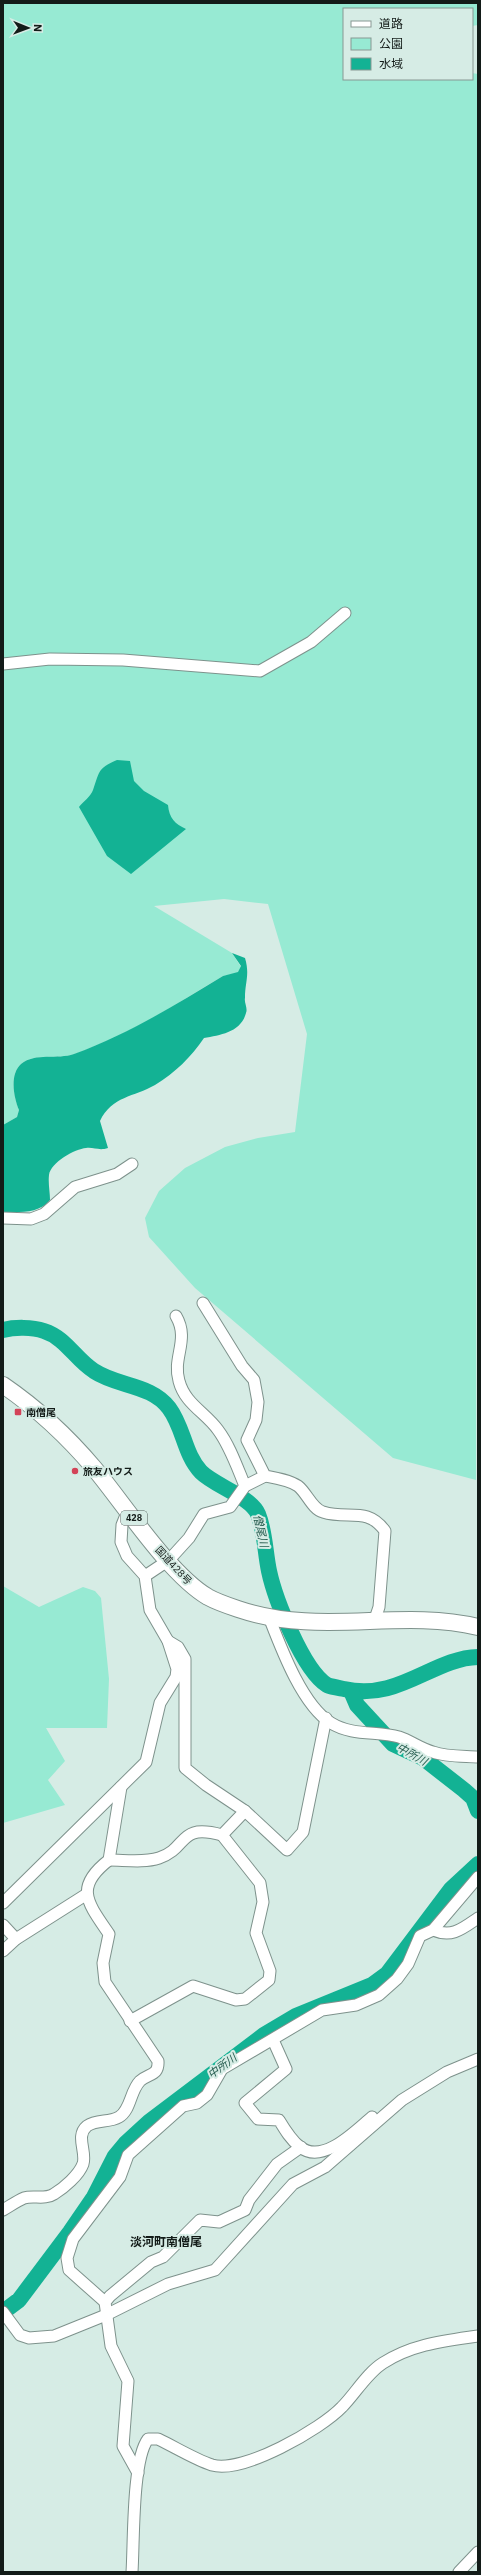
<svg xmlns="http://www.w3.org/2000/svg" width="481" height="2575" viewBox="0 0 481 2575" font-family="'IBM Plex Sans','Noto Sans JP',sans-serif">
<style>
.green{fill:#97ead3}
.water{fill:#13b294}
.lines{fill:none;stroke-linecap:round;stroke-linejoin:round}
.river{stroke:#13b294;stroke-width:16}
.minor-casing{stroke:#7e928c;stroke-width:13}
.highway-casing{stroke:#7e928c;stroke-width:18}
.minor{stroke:#fff;stroke-width:11}
.highway{stroke:#fff;stroke-width:16}
.poi-dot{fill:#d34358;stroke:#d6ece5;stroke-width:1.5}
.labels{text-anchor:middle;stroke-width:4;stroke-linejoin:round;paint-order:stroke}
.shield{fill:#d6ece5;stroke:#4e5a56;stroke-width:1}
.shield-label{font-size:9px;font-weight:bold;fill:#131b18}
.poi-label{font-size:10px;font-weight:bold;fill:#131b18;stroke:#d6ece5;text-anchor:start}
.street-label{font-size:10px;fill:#131b18;stroke:#d6ece5}
.water-label{font-size:11px;font-style:italic;fill:#265c4f;stroke:#d6ece5}
.quarter-label{font-size:12px;font-weight:bold;fill:#131b18;stroke:#d6ece5}
</style>
<rect width="100%" height="100%" fill="#d6ece5"/>
<g class="green">
<path d="M 3,3 L 478,3 L 478,25 L 472,26 L 472,9 L 344,9 L 344,79 L 472,79 L 472,73 L 478,74 L 476,1480 L 393,1458 L 195,1288 L 149,1237 L 145,1218 L 159,1191 L 185,1168 L 225,1147 L 258,1138 L 295,1132 L 307,1034 L 268,904 L 224,899 L 154,906 L 232,953 L 241,967 L 238,973 L 223,976 C 182,1000 144,1026 100,1044 C 91,1047 81,1053 71,1055 C 55,1059 35,1053 21,1064 C 9,1075 14,1097 19,1110 L 17,1117 L 3,1125 Z"/>
<polygon points="3,1586 39,1607 83,1587 95,1591 101,1598 109,1679 107,1728 46,1728 65,1761 48,1780 65,1805 3,1823"/>
</g>
<g class="water">
<path d="M 117,760 L 130,761 L 134,781 L 144,791 L 168,805 C 169,818 175,824 186,829 L 131,874 L 107,856 L 79,807 C 83,802 91,796 93,790 C 100,771 97,769 117,760 Z"/>
<path d="M 232,953 L 245,958 C 250,975 245,982 245,998 C 244,1003 248,1008 246,1013 C 241,1032 221,1035 204,1038 C 191,1057 175,1073 155,1085 C 134,1097 112,1096 100,1121 L 108,1148 C 99,1151 94,1147 86,1148 C 75,1149 51,1162 49,1175 C 48,1183 50,1192 50,1200 C 39,1214 19,1212 3,1212 L 3,1125 L 17,1117 L 19,1110 C 14,1098 9,1075 21,1064 C 36,1052 57,1060 74,1054 C 129,1034 173,1006 223,976 L 238,972 L 241,966 Z"/>
</g>
<g class="lines">
<g class="river">
<path d="M 3,1330 C 15,1327 32,1327 44,1331 C 66,1338 75,1359 94,1371 C 118,1387 151,1384 169,1408 C 184,1428 184,1454 201,1472 C 215,1486 251,1497 258,1514 C 265,1531 265,1552 269,1571 C 275,1599 303,1670 327,1685 C 332,1687 339,1688 344,1689 C 398,1702 433,1658 478,1657"/>
<polyline points="351,1691 357,1705 393,1744 423,1758 464,1790 473,1798 478,1811"/>
<polyline points="3,2312 19,2300 70,2232 94,2197 115,2156 125,2144 149,2122 264,2035 296,2016 372,1985 387,1974 451,1889 478,1864"/>
</g>
<g class="minor-casing">
<g id="minor">
<polyline points="3,664 50,659 123,660 260,671 311,642 345,613"/>
<polyline points="3,1218 31,1219 44,1214 75,1187 117,1174 132,1164"/>
<path d="M 203,1303 L 242,1366 L 254,1380 L 258,1402 L 256,1420 L 247,1440 L 265,1476 C 276,1478 289,1480 298,1486 C 307,1493 312,1509 323,1512 C 348,1520 367,1506 385,1531 L 379,1607 L 374,1622"/>
<path d="M 176,1316 C 190,1340 172,1357 179,1381 C 185,1404 205,1412 218,1430 C 230,1446 237,1467 245,1486"/>
<polyline points="145,1576 169,1560 189,1538 204,1514 230,1507 245,1486 265,1476"/>
<path d="M 269,1617 C 281,1648 302,1705 331,1723 C 352,1736 377,1731 399,1737 C 411,1741 421,1749 433,1752 C 446,1757 464,1756 478,1757"/>
<polyline points="245,1811 287,1850 303,1832 326,1718"/>
<path d="M 109,1860 C 125,1860 144,1863 159,1858 C 189,1848 177,1823 222,1835"/>
<polyline points="3,1903 146,1762 160,1703 176,1677 177,1669 168,1641 150,1610 145,1576 127,1556 121,1542 122,1525 128,1510"/>
<polyline points="3,1925 16,1939"/>
<path d="M 433,1930 C 452,1938 462,1929 478,1918"/>
<polyline points="3,1951 16,1939 87,1894"/>
<polyline points="130,2021 193,1986 236,2000 245,1999 269,1980 270,1971 256,1933 263,1902 260,1883 222,1835 245,1811 206,1785 185,1768 185,1659 178,1647 168,1641"/>
<path d="M 273,2040 L 286,2069 L 245,2103 L 258,2119 L 279,2120 C 285,2130 291,2140 300,2147 C 323,2165 355,2131 372,2117"/>
<path d="M 3,2210 C 10,2206 17,2201 24,2198 C 33,2195 45,2200 54,2194 C 64,2188 79,2175 83,2164 C 87,2152 75,2136 87,2126 C 97,2119 109,2123 119,2117 C 131,2110 130,2091 140,2081 C 149,2073 159,2076 158,2061 L 105,1982 L 103,1963 L 109,1934 C 87,1902 74,1887 109,1860 L 121,1787"/>
<polyline points="105,2302 69,2270 67,2258 73,2239 120,2177 128,2155 183,2106 197,2103 207,2095 222,2069 322,2010 356,2005 379,1995 397,1979 408,1964 420,1936 433,1930 478,1877"/>
<polyline points="3,2312 20,2335 29,2338 54,2336 106,2315 168,2284 215,2270 293,2184 325,2167 402,2100 447,2072 478,2059"/>
<polyline points="138,2473 123,2446 128,2381 111,2346 105,2302 110,2296 151,2262 163,2257 200,2220 219,2222 245,2210 249,2200 277,2164 301,2147"/>
<path d="M 132,2572 C 134,2542 132,2460 148,2439 L 158,2439 C 175,2447 194,2459 212,2465 C 243,2474 321,2429 342,2407 C 355,2394 367,2373 383,2363 C 413,2344 444,2341 478,2336"/>
<polyline points="459,2572 478,2552"/>
</g>
</g>
<g class="highway-casing">
<path id="highway" d="M 3,1385 C 38,1409 67,1436 94,1468 C 124,1504 169,1574 208,1597 C 217,1602 229,1606 238,1609 C 321,1637 398,1608 478,1627"/>
</g>
<use href="#minor" class="minor"/>
<use href="#highway" class="highway"/>
</g>
<g class="poi-dot">
<rect x="14" y="1408" width="8" height="8" rx="2"/>
<circle cx="75" cy="1471" r="4"/>
</g>
<g class="labels">
<rect class="shield" x="121" y="1511" width="26" height="14" rx="3"/>
<g class="shield-label">
<text x="134" y="1521">428</text>
</g>
<g class="poi-label">
<text x="26" y="1416">南僧尾</text>
<text x="83" y="1475">旅友ハウス</text>
</g>
<g class="street-label">
<text transform="translate(174 1565) rotate(47)" y="4">国道428号</text>
</g>
<g class="water-label">
<text transform="translate(261 1531) rotate(77)" y="4">僧尾川</text>
<text transform="translate(412 1754) rotate(29)" y="4">中所川</text>
<text transform="translate(222 2066) rotate(-37)" y="4">中所川</text>
</g>
<g class="quarter-label">
<text x="166" y="2246">淡河町南僧尾</text>
</g>
</g>
<rect width="481" height="2575" fill="none" stroke="#131b18" stroke-width="8"/>
<rect x="343" y="8" width="130" height="72" fill="#d6ece5" stroke="#889893"/>
<rect x="351" y="21" width="20" height="6" fill="#ffffff" stroke="#889893"/>
<text x="379" y="28" font-size="12" fill="#131b18">道路</text>
<rect x="351" y="38" width="20" height="12" fill="#97ead3" stroke="#889893"/>
<text x="379" y="48" font-size="12" fill="#131b18">公園</text>
<rect x="351" y="58" width="20" height="12" fill="#13b294" stroke="#889893"/>
<text x="379" y="68" font-size="12" fill="#131b18">水域</text>
<g transform="translate(28 28) rotate(91)" stroke="#d6ece5" stroke-width="3" paint-order="stroke">
<path d="M0-3L7 15L0 10L-7 15Z" fill="#131b18"/>
<text y="-6" font-size="11" font-weight="bold" text-anchor="middle" fill="#131b18">N</text>
</g>
</svg>
